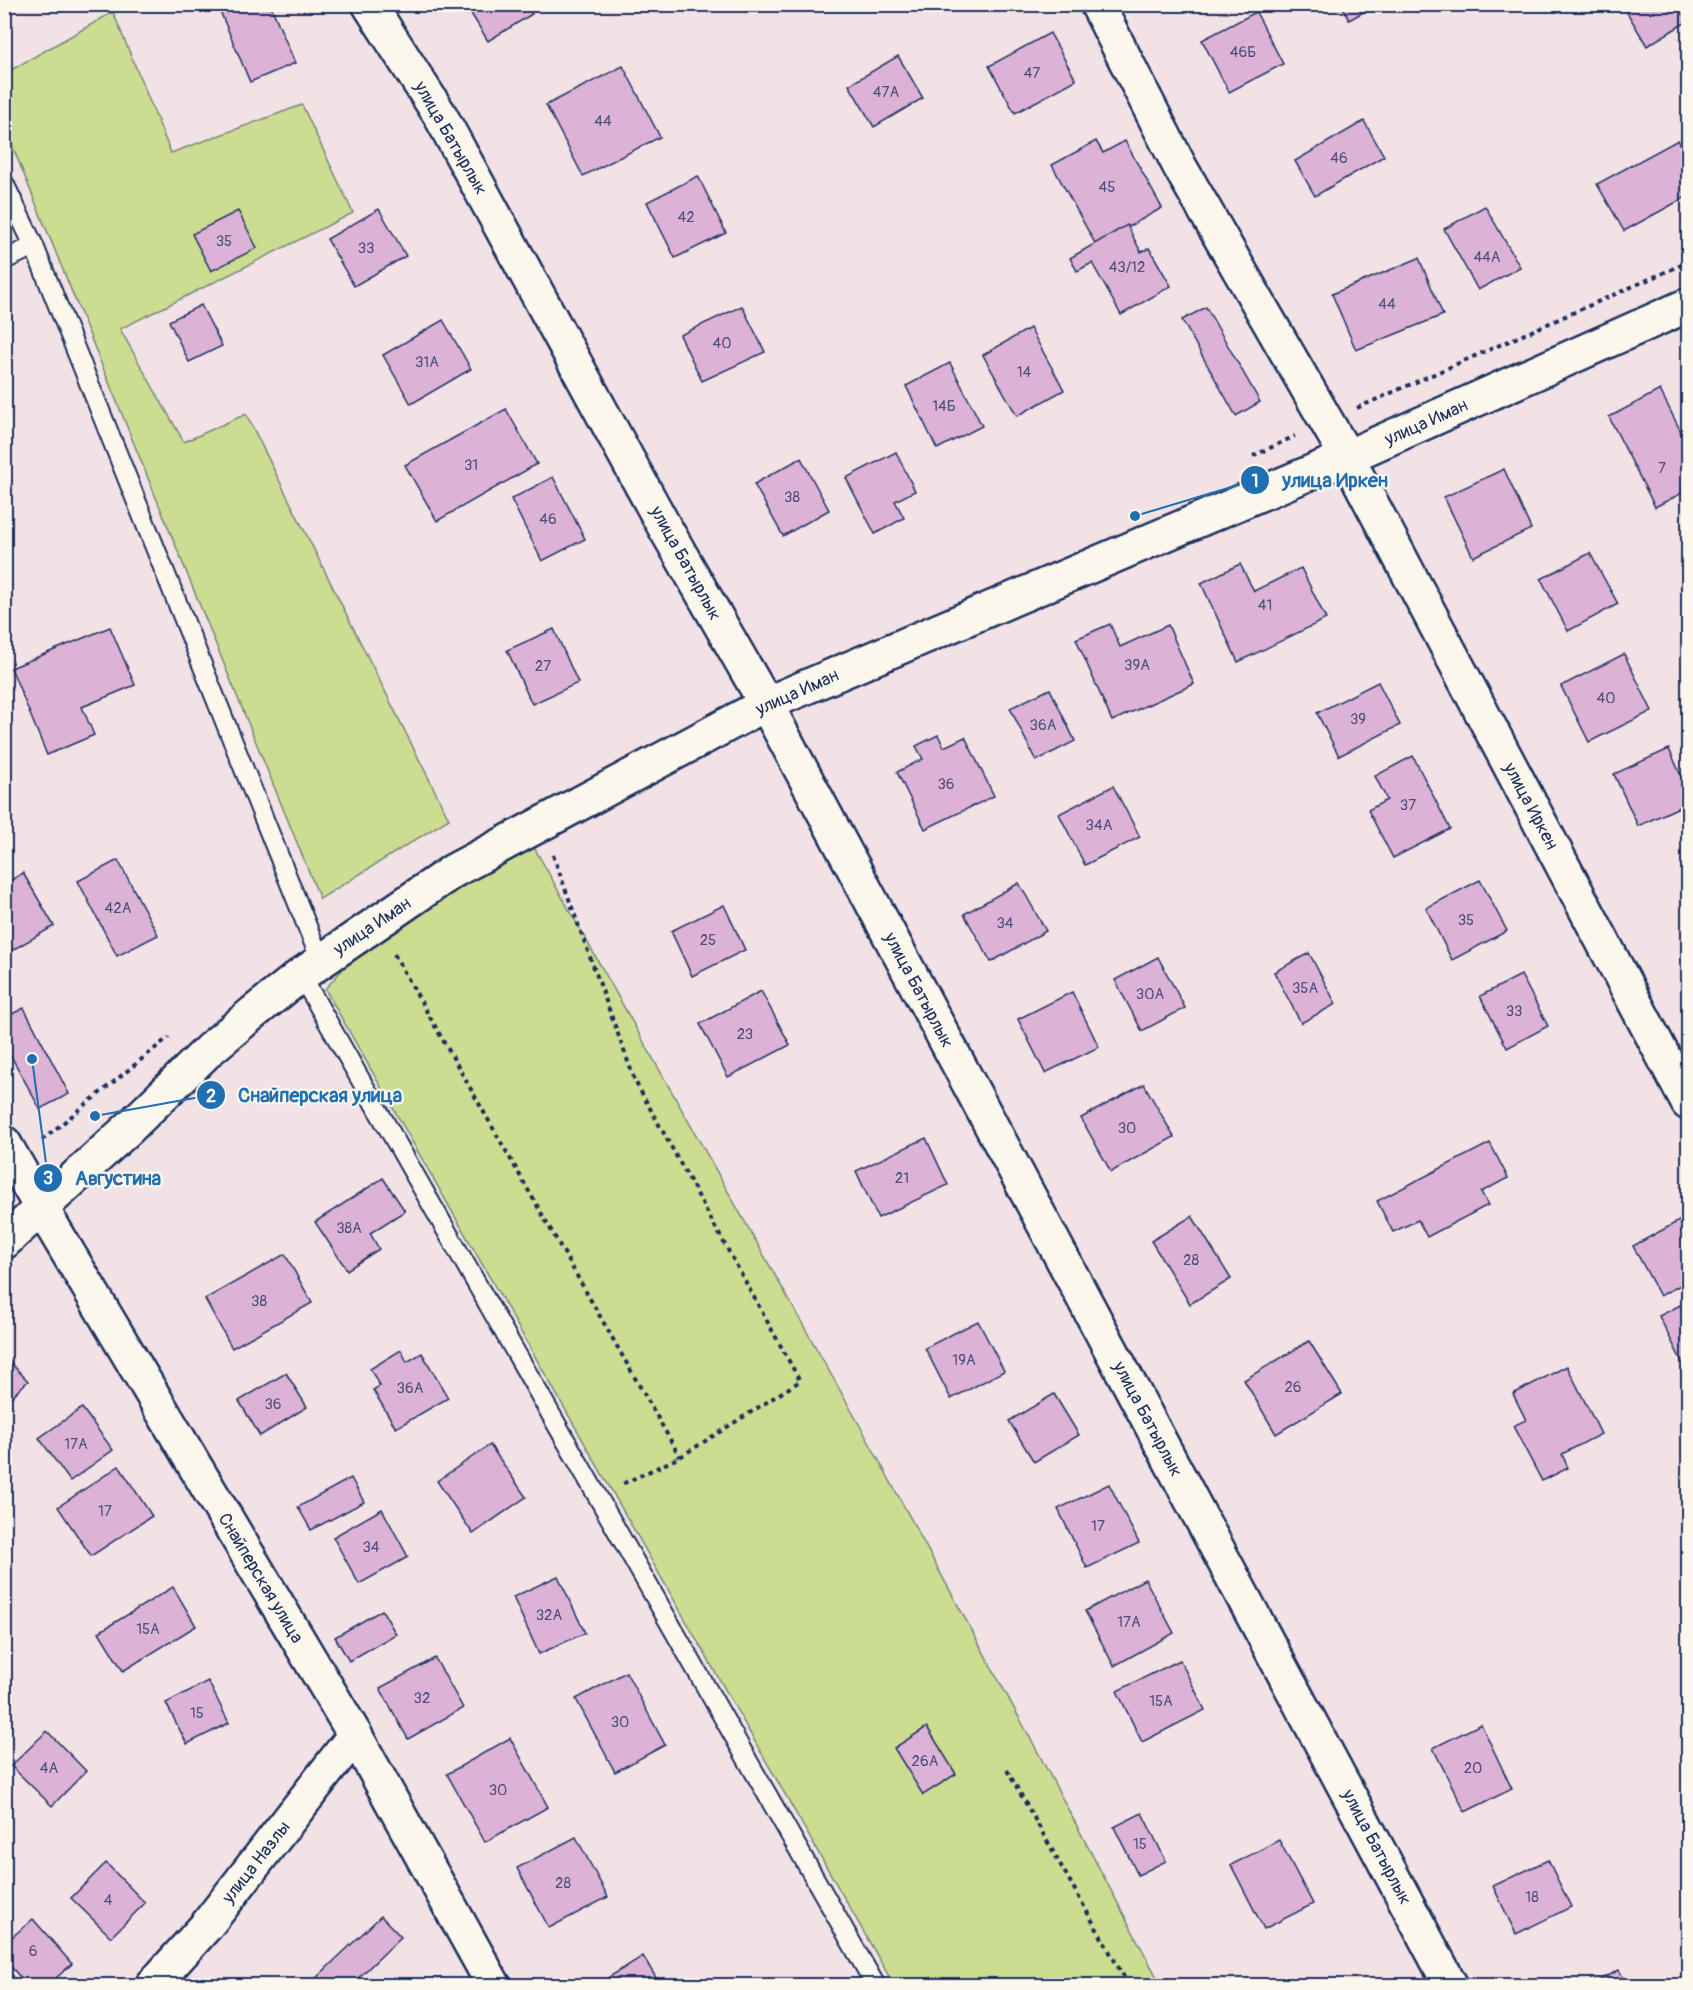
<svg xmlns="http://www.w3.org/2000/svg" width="1693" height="1990" viewBox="0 0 1693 1990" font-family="Pangolin,sans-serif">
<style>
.green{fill:#ccdd91;stroke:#748678;stroke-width:1.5}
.building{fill:#ddb2d7;stroke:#1b2f5e;stroke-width:1.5}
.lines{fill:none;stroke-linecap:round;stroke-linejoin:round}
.lane-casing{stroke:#1b2f5e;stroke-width:22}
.street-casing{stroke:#1b2f5e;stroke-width:38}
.secondary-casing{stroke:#1b2f5e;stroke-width:38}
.path{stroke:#1b2f5e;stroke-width:4;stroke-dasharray:4.5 4.5;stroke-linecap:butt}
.lane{stroke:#fbf7ec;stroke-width:18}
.street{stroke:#fbf7ec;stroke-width:33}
.secondary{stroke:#fbf7ec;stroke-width:33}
.labels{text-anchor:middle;stroke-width:4.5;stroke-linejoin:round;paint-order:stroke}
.number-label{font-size:15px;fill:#4c507c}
.street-label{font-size:18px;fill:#1b2f5e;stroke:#fbf7ec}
.leader{fill:none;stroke:#1f6fb2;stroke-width:2}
.callout-dot{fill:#1f6fb2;stroke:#fbf7ec;stroke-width:2}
.mark-label{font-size:18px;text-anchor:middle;font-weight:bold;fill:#fff}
.callout-label{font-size:20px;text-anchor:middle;font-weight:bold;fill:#1f6fb2;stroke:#fbf7ec;stroke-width:4.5;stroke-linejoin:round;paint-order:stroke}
</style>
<rect width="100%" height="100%" fill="#f2e2e6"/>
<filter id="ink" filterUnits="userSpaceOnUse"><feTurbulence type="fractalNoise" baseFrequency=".0167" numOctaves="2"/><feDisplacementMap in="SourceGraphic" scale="12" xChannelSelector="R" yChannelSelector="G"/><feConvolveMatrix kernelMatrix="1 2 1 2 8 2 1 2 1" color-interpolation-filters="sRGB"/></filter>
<g filter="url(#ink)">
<g class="green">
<polygon points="113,12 171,153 302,105 353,213 120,329 184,442 246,414 449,819 320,899 5,128 4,74"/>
<polygon points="531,842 864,1433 1033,1743 1161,1985 894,1985 325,989 367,942"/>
</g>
<g class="building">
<polygon points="217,4 270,4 295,63 250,82"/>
<polygon points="465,4 526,4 532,14 488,41"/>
<polygon points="1341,4 1378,4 1349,20"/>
<polygon points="1622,4 1688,4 1688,21 1647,46"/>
<polygon points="1256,12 1283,64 1229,92 1202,40"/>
<polygon points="1050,33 1076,80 1015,113 989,66"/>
<polygon points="898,56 923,98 874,127 849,85"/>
<polygon points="623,66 660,137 583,176 546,105"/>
<polygon points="1364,121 1384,156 1315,196 1295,161"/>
<polygon points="1678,140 1688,158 1688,196 1624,231 1597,184"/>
<polygon points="1096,141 1103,153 1125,141 1162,208 1096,245 1052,165"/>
<polygon points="698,176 726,233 675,258 647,202"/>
<polygon points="1485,206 1520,267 1478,290 1444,229"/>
<polygon points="379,209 406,256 354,286 327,239"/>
<polygon points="238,211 257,248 211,271 192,234"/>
<polygon points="1127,225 1141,252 1149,248 1171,286 1121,315 1092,263 1077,271 1070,258"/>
<polygon points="1419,258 1443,315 1356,350 1332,294"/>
<polygon points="201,305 222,346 189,362 169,321"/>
<polygon points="742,306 765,352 702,381 680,335"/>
<polygon points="1206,307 1260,402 1236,416 1182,320"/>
<polygon points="443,320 471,369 411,404 383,355"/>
<polygon points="1030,328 1064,390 1017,416 983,355"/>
<polygon points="950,363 982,426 937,449 906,386"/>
<polygon points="1660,390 1688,446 1688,490 1655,507 1609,417"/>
<polygon points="506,409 537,464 437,521 405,465"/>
<polygon points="896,452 915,491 895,501 904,518 875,534 846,478"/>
<polygon points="801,458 829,510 783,536 754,484"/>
<polygon points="1504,469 1531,529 1473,557 1444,497"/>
<polygon points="553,477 585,539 542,561 511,499"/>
<polygon points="1590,553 1618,604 1568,631 1541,579"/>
<polygon points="1240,564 1254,591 1301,568 1326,619 1238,662 1201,583"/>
<polygon points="1110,624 1120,647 1168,625 1194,684 1112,721 1076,639"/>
<polygon points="110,627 135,685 82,707 94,735 47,755 11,668"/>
<polygon points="554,629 578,683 532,704 507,650"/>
<polygon points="1624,654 1652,711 1589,742 1561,686"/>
<polygon points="1378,682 1400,725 1339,756 1317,713"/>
<polygon points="1050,689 1075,741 1036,761 1010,708"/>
<polygon points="938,735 944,747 965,737 994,796 925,829 897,772 923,759 916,746"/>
<polygon points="1669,749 1688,791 1688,803 1638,826 1614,774"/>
<polygon points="1413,756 1450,829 1393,858 1368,810 1387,800 1375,776"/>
<polygon points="1113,786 1140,837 1085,865 1059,814"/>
<polygon points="118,860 158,935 117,956 78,881"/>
<polygon points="23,873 54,926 4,955 4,884"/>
<polygon points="1480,880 1507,931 1452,960 1426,908"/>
<polygon points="1019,883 1046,931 991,962 964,914"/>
<polygon points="724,905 745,950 692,976 671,931"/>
<polygon points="1309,953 1336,1004 1301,1023 1274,972"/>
<polygon points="1158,957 1185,1008 1142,1031 1115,980"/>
<polygon points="1521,975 1548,1026 1507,1048 1480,996"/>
<polygon points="761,991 790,1045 728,1077 700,1024"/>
<polygon points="1072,992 1099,1047 1045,1073 1018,1019"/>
<polygon points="24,1008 69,1094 40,1109 4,1043 4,1018"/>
<polygon points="1144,1084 1174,1137 1111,1172 1081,1118"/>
<polygon points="926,1138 948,1185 878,1218 856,1171"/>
<polygon points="1490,1143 1508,1178 1481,1192 1488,1205 1427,1237 1418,1220 1393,1232 1377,1201"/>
<polygon points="383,1178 405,1211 370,1233 379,1249 347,1270 315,1222"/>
<polygon points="1192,1216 1231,1279 1190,1304 1151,1241"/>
<polygon points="1688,1216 1688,1281 1660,1296 1633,1246"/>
<polygon points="285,1254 312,1303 232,1348 205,1299"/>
<polygon points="1688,1301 1688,1364 1684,1366 1659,1316"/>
<polygon points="978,1321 1004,1371 951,1399 925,1348"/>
<polygon points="1309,1341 1342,1394 1276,1434 1244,1380"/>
<polygon points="401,1350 407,1362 422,1353 448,1398 396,1428 373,1390 380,1386 370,1369"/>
<polygon points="4,1356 28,1381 4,1404"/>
<polygon points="1567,1366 1601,1434 1562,1454 1568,1468 1542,1481 1513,1426 1526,1420 1513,1394"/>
<polygon points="286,1373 307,1407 260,1436 239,1401"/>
<polygon points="1054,1394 1079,1435 1034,1462 1009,1421"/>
<polygon points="82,1408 113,1450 70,1481 39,1438"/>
<polygon points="490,1445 526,1497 473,1534 437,1481"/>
<polygon points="119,1466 152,1516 91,1556 58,1507"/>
<polygon points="351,1478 364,1502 311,1530 298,1507"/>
<polygon points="1109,1484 1139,1543 1087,1568 1058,1509"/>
<polygon points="382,1509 408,1557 359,1584 333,1537"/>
<polygon points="558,1576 585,1633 539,1654 513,1597"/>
<polygon points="1145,1579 1174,1633 1114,1666 1085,1611"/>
<polygon points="173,1587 196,1626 123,1671 99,1632"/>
<polygon points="382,1610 396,1634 349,1661 335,1637"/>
<polygon points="435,1658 463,1708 408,1739 380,1688"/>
<polygon points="1180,1660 1205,1710 1142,1742 1117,1691"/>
<polygon points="626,1672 665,1745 615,1772 576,1699"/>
<polygon points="208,1681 229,1723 187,1744 166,1703"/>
<polygon points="1481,1724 1512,1789 1465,1812 1433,1748"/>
<polygon points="927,1727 956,1774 923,1795 894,1748"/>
<polygon points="47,1731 86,1771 52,1806 11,1766"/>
<polygon points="510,1738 548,1807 485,1842 447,1774"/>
<polygon points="1142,1813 1166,1861 1138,1875 1114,1827"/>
<polygon points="576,1837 608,1897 549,1928 517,1868"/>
<polygon points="1279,1840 1313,1904 1264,1929 1231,1865"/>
<polygon points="1548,1860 1571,1907 1516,1934 1493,1886"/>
<polygon points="106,1863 145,1903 111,1937 71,1898"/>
<polygon points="381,1916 401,1937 350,1986 319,1986 314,1980"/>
<polygon points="33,1919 72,1964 47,1986 28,1986 4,1959 4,1944"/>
<polygon points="643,1956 661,1986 602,1986 601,1982"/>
<polygon points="1619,1970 1628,1986 1589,1986"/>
</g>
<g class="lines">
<g class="lane-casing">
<g id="lane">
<polyline points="4,183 34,246 321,961"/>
<polyline points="4,260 34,246"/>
<polyline points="301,975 876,1986"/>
</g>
</g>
<g class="street-casing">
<g id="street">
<polyline points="369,4 440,115 660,519 766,704 1451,1986"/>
<polyline points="1097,4 1180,167 1347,457 1688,1103"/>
<polyline points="4,1143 42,1209 355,1735 494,1986"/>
<polyline points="152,1986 207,1925 355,1735"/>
</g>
</g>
<g class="secondary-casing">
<polyline id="secondary" points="4,1242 128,1129 210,1049 253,1013 301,975 453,871 766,704 1347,457 1688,305"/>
</g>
<g class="path">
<polyline points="1357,408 1688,262"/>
<polyline points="1253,456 1295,436"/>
<polyline points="553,855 635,1081 800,1381 680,1457 620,1485"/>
<polyline points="394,954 680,1457"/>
<polyline points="42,1140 169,1037"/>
<polyline points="1007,1770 1129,1986"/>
</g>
<use href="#lane" class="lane"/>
<use href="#street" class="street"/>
<use href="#secondary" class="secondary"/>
</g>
</g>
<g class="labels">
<g class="number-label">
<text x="1243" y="57">46Б</text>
<text x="1032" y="78">47</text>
<text x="886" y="97">47А</text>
<text x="603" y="126">44</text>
<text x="1339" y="163">46</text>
<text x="1107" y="192">45</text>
<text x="686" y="222">42</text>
<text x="224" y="246">35</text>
<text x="366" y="253">33</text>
<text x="1487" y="262">44А</text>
<text x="1127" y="272">43/12</text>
<text x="1387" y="309">44</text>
<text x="722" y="348">40</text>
<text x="427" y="367">31А</text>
<text x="1024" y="377">14</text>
<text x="944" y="411">14Б</text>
<text x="471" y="470">31</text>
<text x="1662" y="473">7</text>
<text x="792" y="502">38</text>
<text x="548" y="524">46</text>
<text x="1265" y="610">41</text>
<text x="1137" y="670">39А</text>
<text x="543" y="671">27</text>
<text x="1606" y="703">40</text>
<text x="1358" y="724">39</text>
<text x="1043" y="730">36А</text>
<text x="946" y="789">36</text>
<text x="1408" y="810">37</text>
<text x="1099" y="830">34А</text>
<text x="118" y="913">42А</text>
<text x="1466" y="925">35</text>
<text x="1005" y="928">34</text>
<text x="708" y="945">25</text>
<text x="1305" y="993">35А</text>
<text x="1150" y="999">30А</text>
<text x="1514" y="1016">33</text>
<text x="745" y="1039">23</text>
<text x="1127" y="1133">30</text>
<text x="902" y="1183">21</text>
<text x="349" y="1233">38А</text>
<text x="1191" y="1265">28</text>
<text x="259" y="1306">38</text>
<text x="964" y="1365">19А</text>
<text x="1293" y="1392">26</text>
<text x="410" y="1393">36А</text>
<text x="273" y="1409">36</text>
<text x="76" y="1449">17А</text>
<text x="105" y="1516">17</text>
<text x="1098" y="1531">17</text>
<text x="371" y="1552">34</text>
<text x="549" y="1620">32А</text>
<text x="1129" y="1627">17А</text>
<text x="148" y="1634">15А</text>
<text x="422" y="1703">32</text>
<text x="1161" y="1706">15А</text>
<text x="197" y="1718">15</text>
<text x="620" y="1727">30</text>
<text x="925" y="1766">26А</text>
<text x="49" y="1773">4А</text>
<text x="1473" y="1773">20</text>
<text x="498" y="1795">30</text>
<text x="1140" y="1849">15</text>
<text x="563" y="1888">28</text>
<text x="1532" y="1902">18</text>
<text x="108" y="1905">4</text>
<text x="33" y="1956">6</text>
</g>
<g class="street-label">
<text transform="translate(451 138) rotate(60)" y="6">улица Батырлык</text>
<text transform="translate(1426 422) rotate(-24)" y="6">улица Иман</text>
<text transform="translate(686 563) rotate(61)" y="6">улица Батырлык</text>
<text transform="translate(797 692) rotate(-24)" y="6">улица Иман</text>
<text transform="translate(1531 806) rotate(62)" y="6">улица Иркен</text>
<text transform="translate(372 926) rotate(-34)" y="6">улица Иман</text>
<text transform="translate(919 990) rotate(62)" y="6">улица Батырлык</text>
<text transform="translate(1148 1419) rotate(62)" y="6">улица Батырлык</text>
<text transform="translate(261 1578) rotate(59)" y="6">Снайперская улица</text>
<text transform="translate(1377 1847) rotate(62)" y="6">улица Батырлык</text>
<text transform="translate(256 1862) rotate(-52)" y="6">улица Назлы</text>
</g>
</g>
<path class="leader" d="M1135 516L1255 480M95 1116L211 1095M32 1059L48 1178"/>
<g class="callout-dot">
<circle cx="1135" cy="516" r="6"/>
<circle cx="95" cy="1116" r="6"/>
<circle cx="32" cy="1059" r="6"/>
<circle cx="1255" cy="480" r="15"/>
<circle cx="211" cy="1095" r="15"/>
<circle cx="48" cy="1178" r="15"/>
</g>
<g class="mark-label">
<text x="1255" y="487">1</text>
<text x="211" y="1102">2</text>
<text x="48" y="1184">3</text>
</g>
<g class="callout-label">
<text x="1335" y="487">улица Иркен</text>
<text x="320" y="1102">Снайперская улица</text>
<text x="118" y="1185">Августина</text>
</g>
<rect width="1693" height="1990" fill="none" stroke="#fbf7ec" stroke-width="24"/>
<rect x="12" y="12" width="1669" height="1966" fill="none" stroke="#1b2f5e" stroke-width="2" filter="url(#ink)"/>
</svg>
